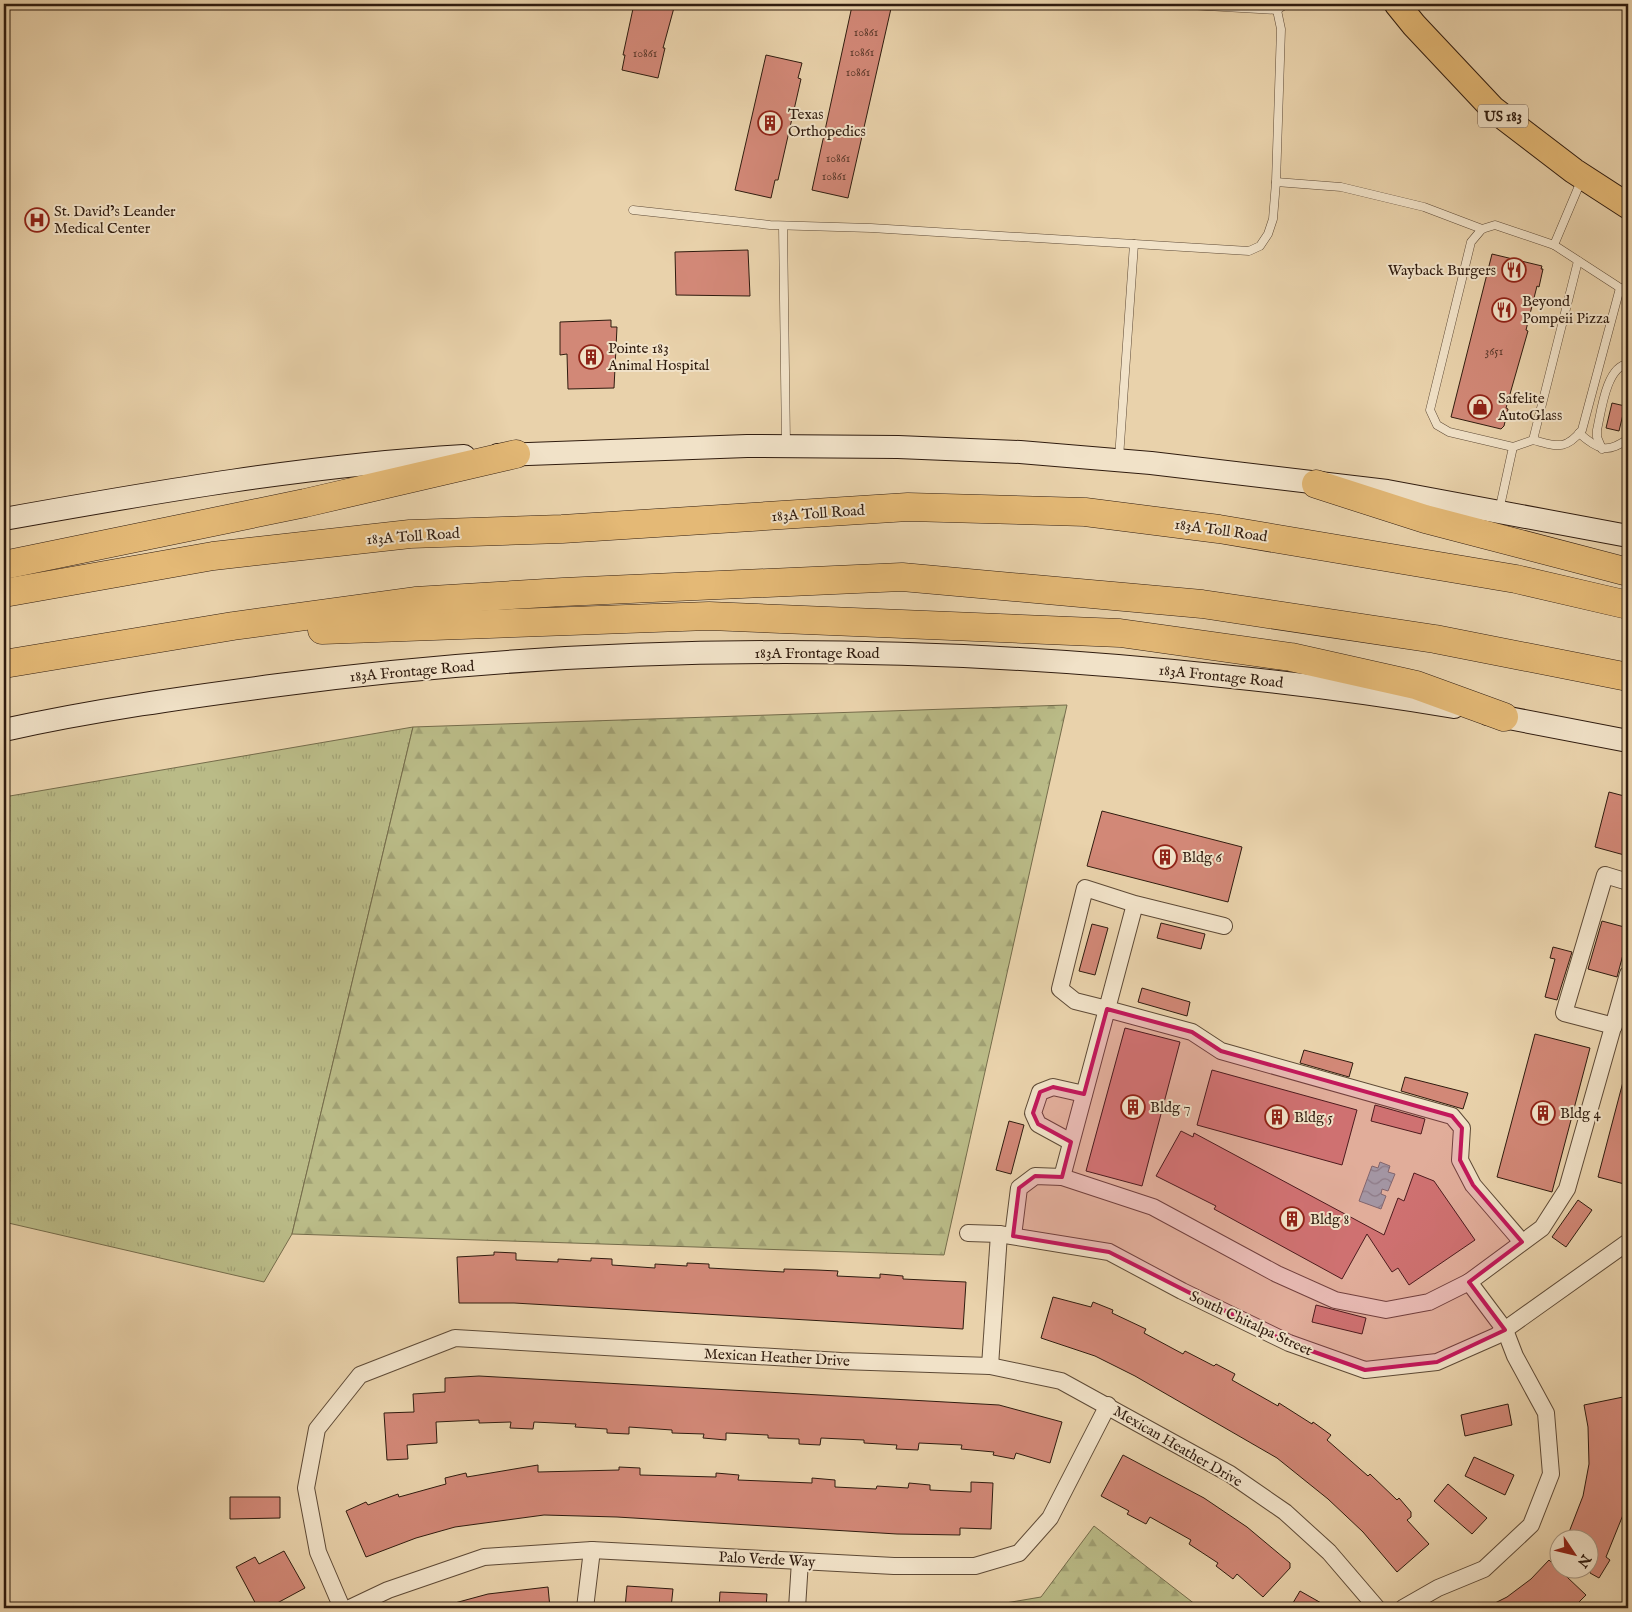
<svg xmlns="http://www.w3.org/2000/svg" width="1632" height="1612" viewBox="0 0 1632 1612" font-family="'IM FELL English',serif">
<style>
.grass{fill:url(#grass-tufts);stroke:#756c4b}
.forest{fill:url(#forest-firs);stroke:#756c4b}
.water{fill:url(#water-waves);stroke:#717872}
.building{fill:#d28877;stroke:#301c0f}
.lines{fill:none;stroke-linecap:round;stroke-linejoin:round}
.service-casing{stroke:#5e4a36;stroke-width:9}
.minor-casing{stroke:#5e4a36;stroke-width:18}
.secondary-casing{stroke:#301c0f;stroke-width:24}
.primary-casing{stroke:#301c0f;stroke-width:27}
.motorway-casing{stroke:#301c0f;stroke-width:29}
.service{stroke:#f1e2c8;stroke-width:8}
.minor{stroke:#f1e2c8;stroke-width:16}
.secondary{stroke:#f1e2c8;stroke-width:22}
.primary{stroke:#e4b976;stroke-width:25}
.motorway{stroke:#e4b976;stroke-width:28}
.marked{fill:#c2185b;fill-opacity:0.2;stroke:#c2185b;stroke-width:4;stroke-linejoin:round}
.labels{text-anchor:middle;stroke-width:4;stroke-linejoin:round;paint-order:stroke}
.number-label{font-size:12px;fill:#583729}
.shield{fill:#f1e2c8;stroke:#6a5746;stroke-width:1}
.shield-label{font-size:14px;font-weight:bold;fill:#301c0f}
.poi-label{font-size:15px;fill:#301c0f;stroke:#f1e2c8;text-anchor:start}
.street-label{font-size:15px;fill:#301c0f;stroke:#f1e2c8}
</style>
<defs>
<pattern id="grass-tufts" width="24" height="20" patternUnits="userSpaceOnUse" patternTransform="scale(1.25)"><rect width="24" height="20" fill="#babb87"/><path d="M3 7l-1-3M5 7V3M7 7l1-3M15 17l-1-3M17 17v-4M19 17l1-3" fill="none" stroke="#a0a073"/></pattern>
<pattern id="forest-firs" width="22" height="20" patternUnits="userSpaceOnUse" patternTransform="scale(1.25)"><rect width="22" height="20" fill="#babb87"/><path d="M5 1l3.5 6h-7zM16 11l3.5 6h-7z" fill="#a0a073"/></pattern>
<pattern id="water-waves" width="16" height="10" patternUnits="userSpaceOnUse" patternTransform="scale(1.25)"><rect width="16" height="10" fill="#9cb5b4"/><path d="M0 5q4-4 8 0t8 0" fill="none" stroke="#809291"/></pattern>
</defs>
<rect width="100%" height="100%" fill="#e9d2ab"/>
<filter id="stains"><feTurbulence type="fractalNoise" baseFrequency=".004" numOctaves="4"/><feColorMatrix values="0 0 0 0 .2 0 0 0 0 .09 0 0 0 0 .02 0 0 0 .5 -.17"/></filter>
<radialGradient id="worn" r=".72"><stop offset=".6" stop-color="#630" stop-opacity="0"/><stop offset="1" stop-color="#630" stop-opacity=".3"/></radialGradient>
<polygon class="grass" points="413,727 292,1234 264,1282 4,1222 4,797"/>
<g class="forest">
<polygon points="1067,705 944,1255 292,1234 413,727"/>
<polygon points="1094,1526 1200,1608 976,1608 1041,1597"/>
</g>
<polygon class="water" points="1380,1162 1390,1166 1388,1172 1395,1174 1388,1191 1382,1189 1381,1194 1386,1196 1381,1209 1359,1201 1372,1166 1378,1168"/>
<g class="building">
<polygon points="634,4 675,4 663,48 665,48 658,78 622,70 625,55 623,55"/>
<polygon points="854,4 892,4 848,198 812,190 852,6"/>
<polygon points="766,55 802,63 798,78 801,79 778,180 775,180 771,198 735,190"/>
<polygon points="748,250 750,296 676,295 675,252"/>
<polygon points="1492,254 1542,266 1541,269 1543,269 1539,287 1537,286 1526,330 1528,331 1506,408 1508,409 1504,426 1501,429 1451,417"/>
<polygon points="611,320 611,327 617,327 614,388 568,389 567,354 560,355 560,322"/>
<polygon points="1612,403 1625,406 1619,431 1606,428"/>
<polygon points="1609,792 1628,797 1628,856 1595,847"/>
<polygon points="1102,811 1242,847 1228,902 1087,866"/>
<polygon points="1602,921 1628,928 1628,936 1617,977 1588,969"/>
<polygon points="1161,923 1205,934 1201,949 1157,938"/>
<polygon points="1092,924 1108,928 1095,975 1079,971"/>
<polygon points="1553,947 1572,952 1557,1000 1545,997 1555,959 1550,958"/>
<polygon points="1142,988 1190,1002 1187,1016 1138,1002"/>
<polygon points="1125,1028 1180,1042 1142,1186 1086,1171"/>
<polygon points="1535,1034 1590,1048 1552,1192 1497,1177"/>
<polygon points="1304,1050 1353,1063 1349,1077 1300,1063"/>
<polygon points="1212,1070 1357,1110 1342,1165 1197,1125"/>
<polygon points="1405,1077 1468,1093 1463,1109 1401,1091"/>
<polygon points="1624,1078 1628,1079 1628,1185 1598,1177"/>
<polygon points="1375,1105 1425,1119 1421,1134 1371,1121"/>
<polygon points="1009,1121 1024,1125 1011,1174 996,1170"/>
<polygon points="1181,1131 1193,1137 1194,1133 1384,1235 1398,1198 1404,1201 1414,1173 1434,1181 1475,1240 1409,1285 1398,1268 1392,1272 1367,1234 1342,1279 1214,1209 1216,1206 1156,1176"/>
<polygon points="1578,1200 1592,1210 1566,1247 1552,1237"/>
<polygon points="494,1252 516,1253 516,1260 558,1262 558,1259 591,1261 591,1258 612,1259 612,1265 655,1268 655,1264 687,1266 687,1263 709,1264 709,1268 784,1272 784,1269 817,1270 838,1271 837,1276 880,1278 880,1274 903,1276 903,1279 966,1282 963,1329 514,1303 459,1303 457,1257 494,1255"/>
<polygon points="1053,1297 1091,1307 1093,1302 1113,1310 1112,1313 1146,1329 1144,1333 1183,1354 1185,1351 1214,1366 1216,1364 1235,1374 1232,1380 1278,1406 1279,1403 1312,1424 1313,1422 1331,1435 1327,1440 1368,1476 1370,1474 1397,1500 1399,1498 1411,1512 1411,1517 1407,1520 1429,1544 1397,1572 1363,1532 1328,1499 1277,1458 1135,1376 1095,1356 1041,1338"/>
<polygon points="1316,1305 1366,1318 1362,1334 1312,1322"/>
<polygon points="479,1376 999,1405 1062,1422 1050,1463 1016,1453 1014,1459 993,1455 994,1452 961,1449 962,1445 919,1443 918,1450 896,1449 897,1445 864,1443 864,1440 821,1438 820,1445 799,1444 799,1439 768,1438 768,1435 726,1433 726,1440 703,1438 704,1434 672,1433 672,1430 629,1427 629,1434 607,1433 607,1429 575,1427 576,1424 534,1422 533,1429 510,1428 511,1422 479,1423 479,1420 436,1422 437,1443 407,1445 408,1459 387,1460 384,1413 414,1412 413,1394 445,1392 445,1378"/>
<polygon points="1628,1396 1628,1490 1625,1510 1606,1557 1610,1560 1599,1578 1590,1573 1590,1540 1566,1540 1583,1496 1589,1464 1588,1427 1584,1405"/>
<polygon points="1508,1404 1512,1425 1465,1436 1461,1415"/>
<polygon points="1123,1455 1204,1498 1247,1527 1290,1563 1290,1568 1263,1597 1237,1574 1233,1579 1216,1566 1218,1563 1189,1544 1191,1540 1150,1517 1146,1524 1127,1514 1129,1511 1101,1496"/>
<polygon points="1474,1457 1514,1475 1505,1495 1465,1476"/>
<polygon points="538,1465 538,1472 619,1470 619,1467 640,1468 640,1475 716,1477 716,1473 739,1475 738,1480 812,1483 812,1478 835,1480 835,1487 876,1489 877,1486 908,1488 909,1483 930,1485 930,1490 971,1492 971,1482 993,1483 991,1529 960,1528 960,1535 897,1534 617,1517 544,1515 455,1527 416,1538 366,1557 346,1511 366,1502 368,1505 398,1494 399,1497 446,1484 445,1478 466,1473 467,1477"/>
<polygon points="1448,1484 1487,1518 1472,1534 1434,1501"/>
<polygon points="230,1497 280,1497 280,1518 230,1519"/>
<polygon points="284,1551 305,1588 268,1608 258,1608 236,1567 255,1557 259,1564"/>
<polygon points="1549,1560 1586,1595 1573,1608 1485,1608 1507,1597 1531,1579"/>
<polygon points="627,1586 673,1589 671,1608 625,1608"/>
<polygon points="548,1587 550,1608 451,1608 451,1604 488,1594"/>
<polygon points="1300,1591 1330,1608 1290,1608"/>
<polygon points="720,1592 767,1594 766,1608 719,1608"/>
</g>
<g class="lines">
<g class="service-casing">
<g id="service">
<polyline points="1171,4 1277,10 1286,4"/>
<polyline points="1276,182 1341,187 1424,207 1482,229"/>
<polyline points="633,210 770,225 871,228 1249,251 1260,246 1268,234 1273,219 1276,182 1281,29 1277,10"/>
<polyline points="783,226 786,444"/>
<polyline points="1554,245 1581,181"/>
<path d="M 1579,433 C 1598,450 1607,454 1628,439"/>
<path d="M 1533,440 C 1557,446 1565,451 1582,430 L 1620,288"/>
<polyline points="1513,447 1533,440 1578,261"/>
<path d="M 1602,449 L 1597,437 L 1597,430 C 1601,413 1606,366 1628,364"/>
<polyline points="1119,458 1134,244"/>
<polyline points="1499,511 1513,447 1449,432 1437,425 1430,410 1471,242 1482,229 1495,225 1554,245 1628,293"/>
</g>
</g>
<g class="minor-casing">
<g id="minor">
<polyline points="1135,904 1085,888 1060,989 1075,1001 1107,1009 1135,904 1224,926"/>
<polyline points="1614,1026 1564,1013 1605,875 1628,882"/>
<polyline points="1071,1142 1038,1124 1033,1113 1040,1092 1053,1087 1084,1094"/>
<polyline points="1062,1177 1153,1207 1277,1274 1335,1300 1386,1310 1429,1302 1469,1282"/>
<polyline points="968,1233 999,1234 1109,1252 1182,1291 1289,1343 1365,1370 1437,1362 1496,1336 1628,1242"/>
<polyline points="1013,1236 1019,1188 1035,1176 1062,1177 1107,1009 1192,1032 1221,1051 1452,1116 1462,1128 1460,1160 1473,1185 1522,1242"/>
<polyline points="990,1366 999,1234"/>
<polyline points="342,1608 318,1552 306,1488 317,1429 360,1375 455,1338 841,1361 990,1366 1061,1381 1230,1474 1285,1512 1329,1552 1377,1608"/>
<polyline points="350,1608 388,1590 484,1557 592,1550 894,1566 975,1566 1019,1553 1050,1518 1108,1405"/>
<polyline points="585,1608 592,1550"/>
<polyline points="797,1608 800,1561"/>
<polyline points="1403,1608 1438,1588 1484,1569 1531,1525 1551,1474 1546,1413 1515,1356 1505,1330 1469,1282 1542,1228 1567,1189 1628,974"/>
</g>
</g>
<g class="secondary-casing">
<g id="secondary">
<polyline points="498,455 747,446 898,447 1020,452 1151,463 1387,491 1628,536"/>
<path d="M 4,519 C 155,492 310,465 464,456"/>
<polyline points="1488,714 1628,741"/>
<path d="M 4,730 C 94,710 187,697 279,685 C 591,644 909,642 1222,676 C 1300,684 1378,694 1454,707"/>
</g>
</g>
<g class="primary-casing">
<polyline id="primary" points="1397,4 1414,25 1493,109 1574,171 1628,206"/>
</g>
<g class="motorway-casing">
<g id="motorway">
<polyline points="1316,484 1425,519 1628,572"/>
<polyline points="4,565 305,503 516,454"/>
<polyline points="4,593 213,556 410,534 562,529 908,507 1085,512 1219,529 1516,579 1628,605"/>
<polyline points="322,630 709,616 1120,633 1291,657 1416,685 1504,717"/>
<polyline points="4,664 233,626 415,601 563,592 902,577 1202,604 1435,639 1628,677"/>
</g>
</g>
<use href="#service" class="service"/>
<use href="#minor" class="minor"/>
<use href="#secondary" class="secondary"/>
<use href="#primary" class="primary"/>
<use href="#motorway" class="motorway"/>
</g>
<path class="marked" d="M 1107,1009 L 1192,1032 L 1221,1051 L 1452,1116 L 1462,1128 L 1460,1160 L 1473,1185 L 1522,1242 L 1469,1282 L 1505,1330 L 1437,1362 L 1365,1370 L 1289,1343 L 1109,1252 L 1013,1236 L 1019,1188 L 1035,1176 L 1062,1177 L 1071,1142 L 1038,1124 L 1033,1113 L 1040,1092 L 1053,1087 L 1084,1094 Z"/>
<defs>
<g id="building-ring" transform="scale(1.25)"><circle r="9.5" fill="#f1e2c8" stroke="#8f2418" stroke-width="1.5"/><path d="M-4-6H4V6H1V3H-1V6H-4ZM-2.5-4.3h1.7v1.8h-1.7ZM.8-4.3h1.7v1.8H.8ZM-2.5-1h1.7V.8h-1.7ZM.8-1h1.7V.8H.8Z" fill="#8f2418"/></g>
<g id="hospital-ring" transform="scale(1.25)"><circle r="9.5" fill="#f1e2c8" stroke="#8f2418" stroke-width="1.5"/><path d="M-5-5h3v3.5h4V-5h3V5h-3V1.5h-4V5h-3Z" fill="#8f2418"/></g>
<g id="restaurant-ring" transform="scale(1.25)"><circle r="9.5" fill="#f1e2c8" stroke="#8f2418" stroke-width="1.5"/><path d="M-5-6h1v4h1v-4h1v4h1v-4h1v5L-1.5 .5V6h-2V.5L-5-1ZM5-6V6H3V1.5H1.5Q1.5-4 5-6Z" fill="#8f2418"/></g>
<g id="shop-ring" transform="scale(1.25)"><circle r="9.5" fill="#f1e2c8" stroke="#8f2418" stroke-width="1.5"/><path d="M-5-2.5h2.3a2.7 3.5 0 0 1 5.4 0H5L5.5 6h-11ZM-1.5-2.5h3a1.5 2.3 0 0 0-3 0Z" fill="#8f2418"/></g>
</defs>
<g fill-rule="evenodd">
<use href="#building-ring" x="770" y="123"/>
<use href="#hospital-ring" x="37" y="220"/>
<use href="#restaurant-ring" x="1514" y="270"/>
<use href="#restaurant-ring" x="1504" y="310"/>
<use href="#building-ring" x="591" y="357"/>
<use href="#shop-ring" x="1480" y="407"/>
<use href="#building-ring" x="1165" y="857"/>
<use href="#building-ring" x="1133" y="1107"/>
<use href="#building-ring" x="1543" y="1113"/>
<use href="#building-ring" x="1277" y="1117"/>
<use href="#building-ring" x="1292" y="1219"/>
</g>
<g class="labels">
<g class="number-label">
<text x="866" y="36">10861</text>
<text x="862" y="56">10861</text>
<text x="645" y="57">10861</text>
<text x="858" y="76">10861</text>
<text x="838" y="162">10861</text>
<text x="834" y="180">10861</text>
<text x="1494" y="355">3651</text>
</g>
<rect class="shield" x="1478" y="104.5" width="50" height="23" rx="4"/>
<g class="shield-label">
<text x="1503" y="121">US 183</text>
</g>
<g class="poi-label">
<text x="788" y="119">Texas<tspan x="788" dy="17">Orthopedics</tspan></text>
<text x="54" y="216">St. David’s Leander<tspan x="54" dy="17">Medical Center</tspan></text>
<text x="1496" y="275" text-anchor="end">Wayback Burgers</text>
<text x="1522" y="306">Beyond<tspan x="1522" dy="17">Pompeii Pizza</tspan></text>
<text x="608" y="353">Pointe 183<tspan x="608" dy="17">Animal Hospital</tspan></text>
<text x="1498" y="403">Safelite<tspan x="1498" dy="17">AutoGlass</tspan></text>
<text x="1182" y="862">Bldg 6</text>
<text x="1150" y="1112">Bldg 7</text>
<text x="1560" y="1118">Bldg 4</text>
<text x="1294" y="1122">Bldg 5</text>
<text x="1310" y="1224">Bldg 8</text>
</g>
<g class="street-label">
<text transform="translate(818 513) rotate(-4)" y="5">183A Toll Road</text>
<text transform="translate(1221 530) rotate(8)" y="5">183A Toll Road</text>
<text transform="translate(413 536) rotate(-4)" y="5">183A Toll Road</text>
<text x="817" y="658">183A Frontage Road</text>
<text transform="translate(412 671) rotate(-5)" y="5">183A Frontage Road</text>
<text transform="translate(1221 676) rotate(6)" y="5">183A Frontage Road</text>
<text transform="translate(1251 1323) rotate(25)" y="5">South Chitalpa Street</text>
<text transform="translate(777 1357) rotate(3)" y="5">Mexican Heather Drive</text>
<text transform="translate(1178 1446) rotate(30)" y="5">Mexican Heather Drive</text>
<text transform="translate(767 1559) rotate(3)" y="5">Palo Verde Way</text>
</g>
</g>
<rect width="1632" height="1612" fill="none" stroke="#e9d2ab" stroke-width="20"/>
<rect x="5" y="5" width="1622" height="1602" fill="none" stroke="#301c0f" stroke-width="2.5"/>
<rect x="10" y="10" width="1612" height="1592" fill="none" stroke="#301c0f"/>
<g transform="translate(1574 1554) rotate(125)"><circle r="24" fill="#f1e2c8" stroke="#a4937e"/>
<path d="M0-4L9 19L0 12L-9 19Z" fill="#8f2418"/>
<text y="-8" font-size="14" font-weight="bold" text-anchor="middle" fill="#301c0f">N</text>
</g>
<rect width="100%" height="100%" filter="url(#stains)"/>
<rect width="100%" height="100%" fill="url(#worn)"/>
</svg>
